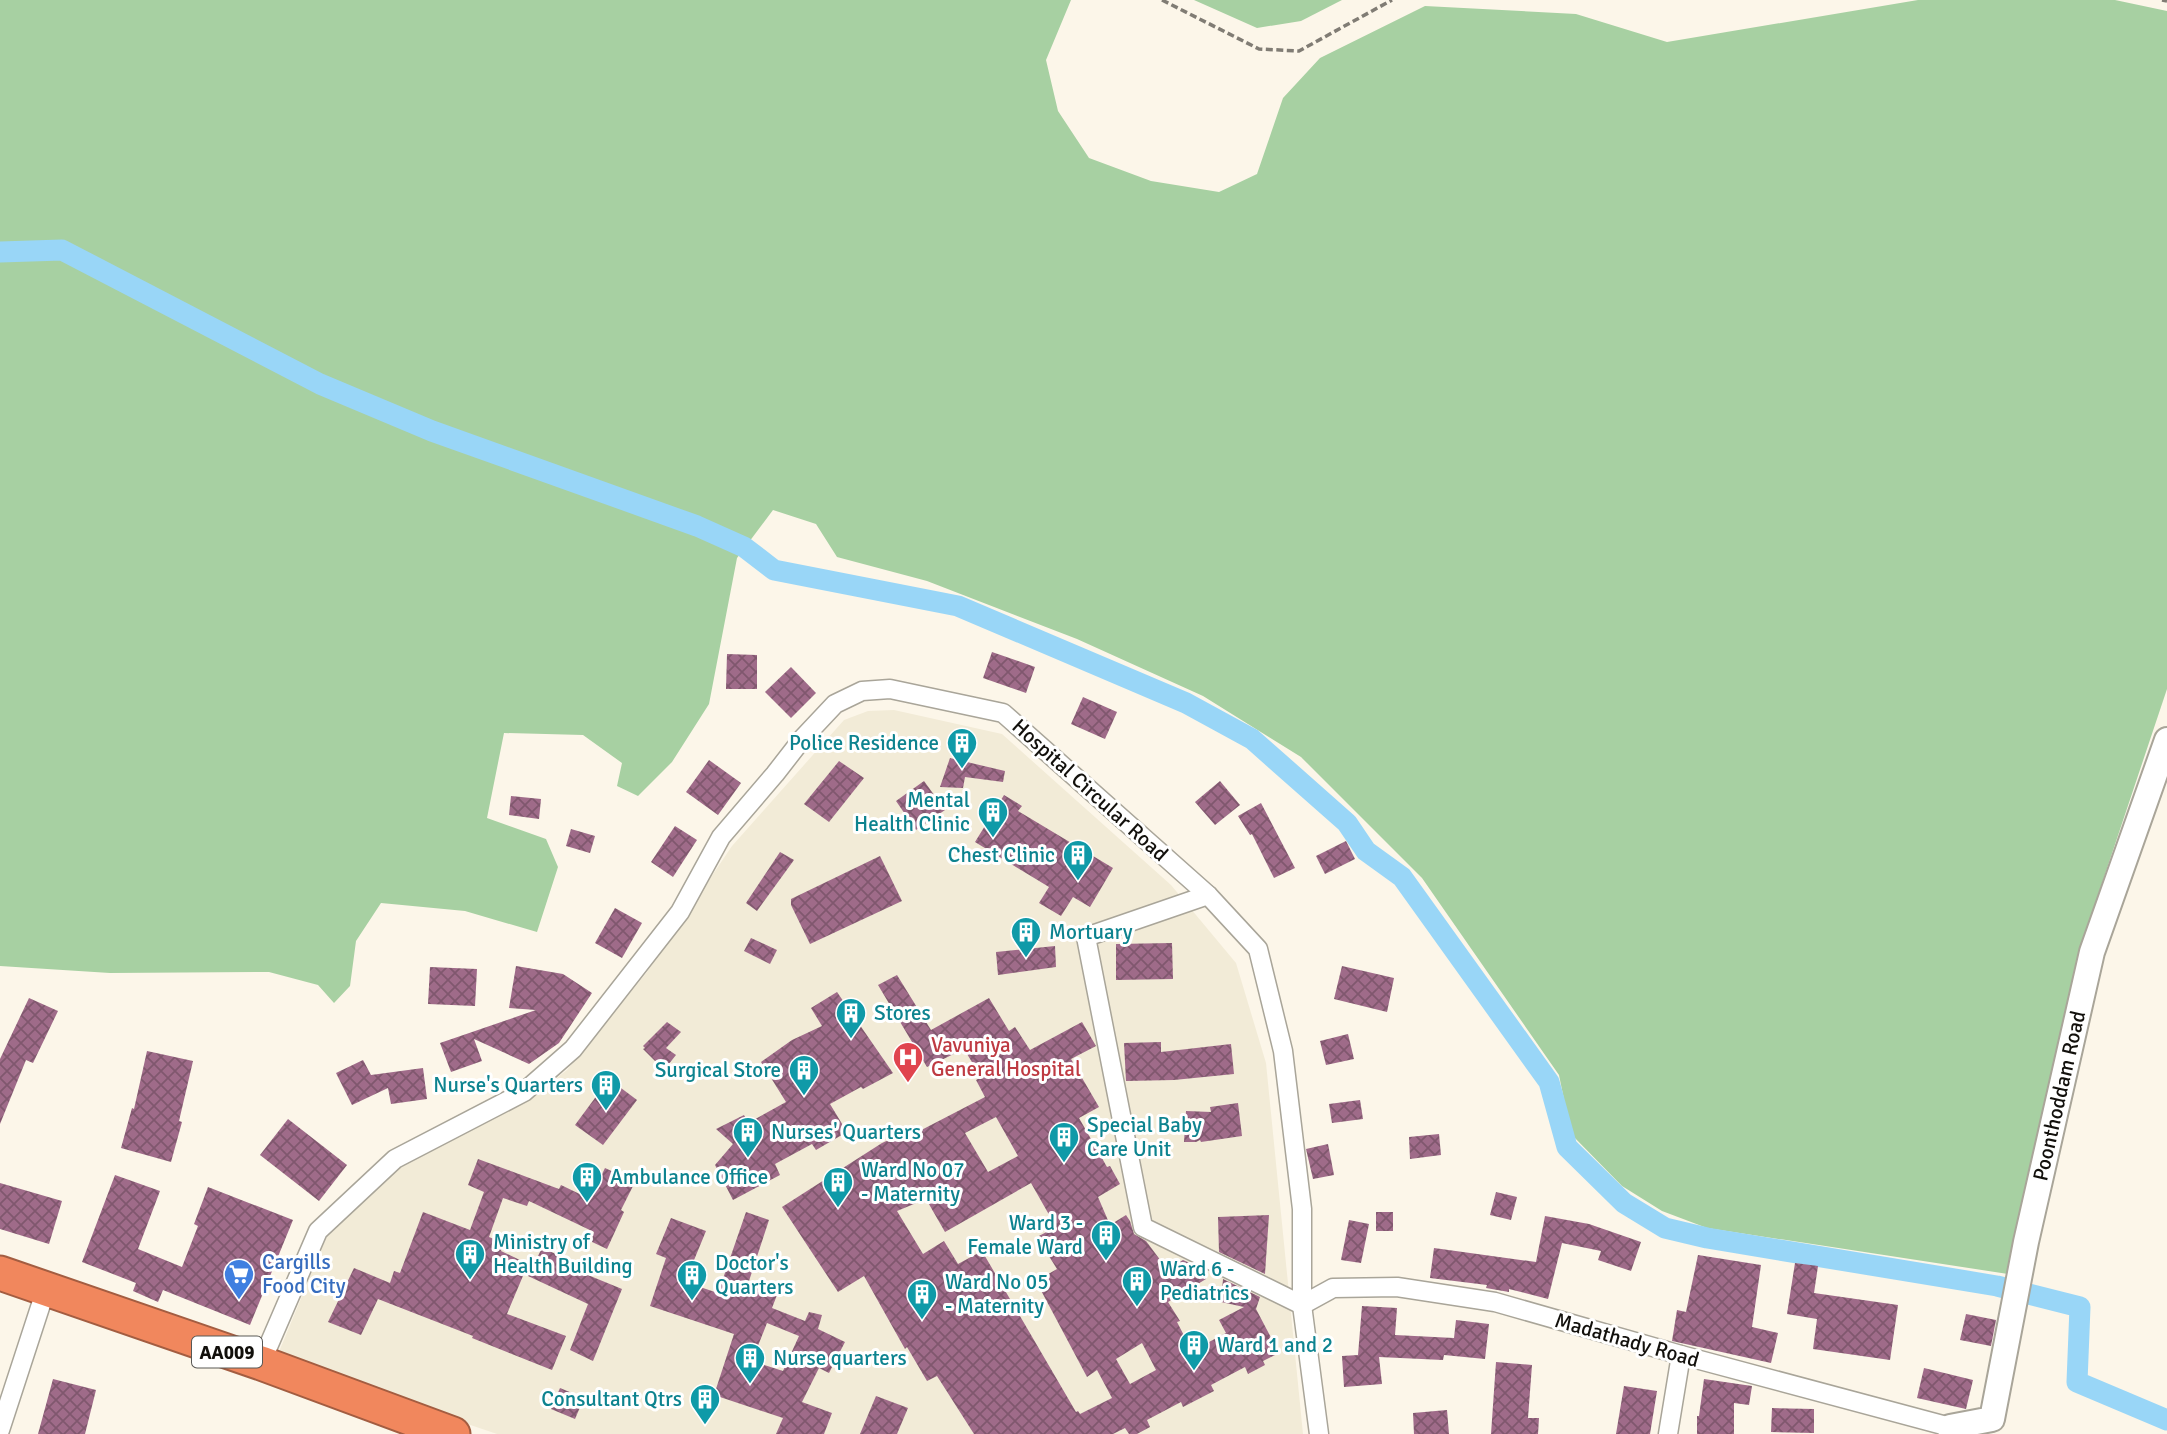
<svg xmlns="http://www.w3.org/2000/svg" width="2167" height="1434" viewBox="0 0 2167 1434" font-family="Signika,sans-serif">
<style>
.built{fill:#f2ebd7}
.grass{fill:#a7d0a2}
.lines{fill:none;stroke-linecap:round;stroke-linejoin:round}
.canal{stroke:#99d6f7;stroke-width:21}
.building{fill:url(#building-cross-hatch);fill-rule:evenodd}
.street-casing{stroke:#a9a599;stroke-width:21}
.secondary-casing{stroke:#a9a599;stroke-width:28}
.highway-casing{stroke:#a35d41;stroke-width:37}
.path{stroke:#807c74;stroke-width:3.5;stroke-dasharray:7 3.5;stroke-linecap:butt}
.street{stroke:#fff;stroke-width:18}
.secondary{stroke:#fff;stroke-width:24}
.highway{stroke:#f1875d;stroke-width:33}
.labels{text-anchor:middle;stroke-width:6;stroke-linejoin:round;paint-order:stroke}
.shield{fill:#fff;stroke:#595855;stroke-width:2}
.shield-label{font-size:19px;font-weight:bold;fill:#12100c}
.culture-label{font-size:21px;fill:#0d838f;stroke:#fff;text-anchor:start}
.street-label{font-size:21px;fill:#12100c;stroke:#fff}
.health-label{font-size:21px;fill:#be3a42;stroke:#fff;text-anchor:start}
.shop-label{font-size:21px;fill:#366cbe;stroke:#fff;text-anchor:start}
</style>
<defs>
<pattern id="building-cross-hatch" width="8" height="8" patternUnits="userSpaceOnUse" patternTransform="scale(1.75)"><rect width="8" height="8" fill="#9f6b89"/><path d="M0 0l8 8M0 8l8-8" fill="none" stroke="#80576e"/></pattern>
</defs>
<rect width="100%" height="100%" fill="#fcf6e9"/>
<polygon class="built" points="894,710 1002,734 1171,885 1236,963 1266,1063 1303,1434 497,1434 276,1359 326,1238 402,1165 530,1099 567,1070 647,972 732,846 844,720 868,711"/>
<g class="grass">
<polygon points="0,0 1071,0 1046,60 1058,111 1089,158 1151,181 1219,192 1257,174 1283,98 1320,58 1425,6 1576,14 1667,42 1918,0 2115,0 2167,11 2167,689 2083,940 2008,1274 1707,1228 1662,1211 1622,1186 1571,1134 1559,1075 1422,878 1301,757 1203,696 1077,639 927,581 837,557 816,524 773,510 737,558 709,704 672,762 638,796 617,786 622,763 583,735 504,733 487,818 546,839 558,867 537,932 465,911 381,903 356,941 350,986 334,1003 318,985 269,972 110,973 0,966"/>
<polygon points="1194,0 1342,0 1301,21 1257,28"/>
</g>
<g class="lines">
<polyline class="canal" points="0,252 62,250 320,384 432,431 697,526 744,547 774,570 958,606 1186,703 1252,739 1347,823 1366,851 1402,877 1549,1082 1567,1147 1624,1203 1665,1228 1707,1238 1997,1286 2080,1307 2077,1382 2167,1420"/>
</g>
<g class="building">
<polygon points="992,652 1035,667 1026,693 983,678"/>
<polygon points="727,654 757,655 757,689 726,689"/>
<polygon points="791,667 816,693 791,718 765,692"/>
<polygon points="1083,697 1117,712 1105,739 1071,724"/>
<polygon points="950,758 1005,771 1003,782 965,777 963,788 940,787"/>
<polygon points="709,760 741,783 718,815 686,792"/>
<polygon points="839,761 864,778 829,822 804,804"/>
<polygon points="924,781 945,810 916,830 896,801"/>
<polygon points="1220,781 1240,805 1215,825 1195,802"/>
<polygon points="1004,795 1022,806 1018,811 1113,868 1090,907 1073,897 1061,916 1039,903 1049,887 975,842"/>
<polygon points="511,796 541,799 539,819 509,815"/>
<polygon points="1261,803 1295,868 1274,878 1252,834 1250,835 1238,816"/>
<polygon points="675,826 697,840 673,877 651,862"/>
<polygon points="571,829 595,836 590,853 566,846"/>
<polygon points="1346,841 1355,859 1325,874 1316,856"/>
<polygon points="780,852 794,860 757,911 746,903"/>
<polygon points="880,856 902,901 810,944 791,905 791,899"/>
<polygon points="615,908 642,923 622,958 595,943"/>
<polygon points="751,938 777,950 770,964 744,951"/>
<polygon points="1172,943 1173,979 1116,980 1116,944"/>
<polygon points="1055,946 1056,967 998,975 996,952"/>
<polygon points="516,966 563,974 592,993 559,1043 529,1064 474,1039 482,1061 451,1072 440,1043 536,1010 509,1008"/>
<polygon points="1342,966 1394,978 1387,1012 1334,999"/>
<polygon points="430,967 477,969 475,1006 428,1004"/>
<path d="M 897,975 L 931,1030 L 989,998 L 1009,1031 L 1015,1027 L 1030,1050 L 1082,1022 L 1096,1046 L 1071,1059 L 1099,1107 L 1079,1118 L 1107,1167 L 1110,1166 L 1120,1184 L 1098,1197 L 1110,1225 L 1126,1215 L 1130,1221 L 1134,1234 L 1146,1241 L 1167,1269 L 1183,1260 L 1199,1267 L 1206,1279 L 1168,1302 L 1180,1321 L 1177,1322 L 1192,1351 L 1226,1333 L 1219,1320 L 1244,1307 L 1221,1302 L 1223,1279 L 1260,1297 L 1256,1309 L 1279,1353 L 1263,1361 L 1265,1365 L 1248,1374 L 1245,1367 L 1211,1385 L 1214,1391 L 1183,1407 L 1181,1402 L 1147,1420 L 1150,1427 L 1137,1434 L 1129,1434 L 1125,1428 L 1113,1434 L 974,1434 L 937,1376 L 927,1381 L 907,1347 L 905,1349 L 864,1276 L 838,1292 L 782,1207 L 882,1143 L 904,1133 L 906,1138 L 985,1097 L 976,1080 L 981,1077 L 964,1049 L 927,1067 L 878,985 ZM 996,1117 L 1018,1156 L 988,1172 L 965,1133 ZM 1031,1183 L 1056,1227 L 1037,1237 L 1057,1269 L 1036,1281 L 1087,1377 L 1097,1370 L 1112,1398 L 1080,1414 L 1078,1411 L 1076,1412 L 982,1251 L 958,1264 L 944,1241 L 923,1254 L 897,1211 L 926,1199 L 945,1232 ZM 1142,1343 L 1156,1370 L 1130,1384 L 1116,1359 Z"/>
<polygon points="837,992 893,1073 863,1089 861,1087 830,1104 847,1132 816,1150 812,1144 775,1164 780,1175 733,1200 715,1165 733,1144 716,1129 744,1115 748,1123 786,1102 761,1062 792,1040 822,1026 811,1008"/>
<polygon points="29,998 58,1011 33,1063 26,1060 0,1124 0,1059"/>
<polygon points="667,1022 681,1032 666,1048 676,1055 664,1070 643,1049 645,1048 643,1046"/>
<polygon points="1348,1034 1354,1059 1326,1065 1320,1041"/>
<polygon points="1161,1042 1161,1052 1231,1044 1234,1074 1174,1080 1126,1081 1124,1043"/>
<polygon points="147,1051 193,1061 179,1121 182,1122 171,1162 121,1148 132,1108 134,1109"/>
<polygon points="363,1060 371,1075 423,1068 427,1099 391,1104 388,1088 352,1105 336,1073"/>
<polygon points="609,1079 637,1100 603,1145 575,1125"/>
<polygon points="1360,1100 1363,1119 1332,1123 1329,1104"/>
<polygon points="1238,1103 1242,1136 1201,1142 1200,1140 1196,1142 1184,1142 1186,1111 1211,1112 1210,1107"/>
<polygon points="288,1119 347,1165 319,1201 260,1155"/>
<polygon points="1439,1134 1441,1155 1410,1159 1409,1137"/>
<polygon points="1328,1144 1334,1175 1313,1179 1306,1149"/>
<polygon points="478,1159 559,1189 561,1185 590,1199 605,1168 635,1182 621,1210 624,1212 607,1249 590,1241 594,1232 529,1201 527,1206 503,1198 489,1237 504,1243 501,1251 528,1264 507,1314 566,1336 552,1370 472,1338 473,1336 378,1299 361,1335 328,1322 354,1268 390,1283 394,1271 400,1273 423,1212 470,1230 484,1192 468,1185"/>
<polygon points="115,1175 160,1191 138,1249 182,1267 198,1226 194,1224 208,1187 293,1220 250,1325 163,1290 158,1302 133,1291 136,1283 82,1262"/>
<polygon points="0,1183 62,1201 49,1244 0,1229"/>
<polygon points="1496,1192 1517,1197 1511,1220 1490,1215"/>
<path d="M 746,1212 L 769,1220 L 748,1284 L 777,1295 L 772,1308 L 805,1321 L 809,1312 L 822,1315 L 818,1329 L 845,1342 L 829,1373 L 819,1368 L 802,1402 L 832,1413 L 824,1434 L 776,1434 L 783,1418 L 714,1395 L 734,1334 L 650,1306 L 666,1258 L 656,1254 L 671,1218 L 706,1231 L 685,1282 L 718,1293 ZM 767,1323 L 799,1336 L 783,1371 L 752,1361 Z"/>
<rect x="1376" y="1212" width="17" height="19"/>
<polygon points="1269,1215 1265,1274 1219,1252 1218,1217"/>
<polygon points="1545,1216 1589,1224 1641,1242 1631,1271 1598,1260 1601,1251 1562,1243 1548,1299 1509,1289 1509,1292 1486,1288 1487,1285 1430,1278 1434,1248 1536,1262"/>
<polygon points="1349,1220 1369,1224 1361,1263 1341,1260"/>
<polygon points="542,1248 586,1267 583,1273 622,1289 593,1361 570,1350 588,1304 528,1276"/>
<polygon points="1698,1255 1761,1265 1752,1327 1778,1333 1771,1363 1672,1341 1677,1310 1686,1312"/>
<polygon points="1795,1263 1818,1266 1814,1293 1898,1305 1890,1360 1813,1349 1817,1319 1787,1314"/>
<polygon points="1362,1306 1397,1308 1395,1335 1454,1338 1456,1320 1489,1324 1485,1359 1444,1355 1443,1360 1379,1357 1382,1384 1344,1387 1342,1356 1358,1355"/>
<polygon points="1966,1314 1996,1320 1991,1346 1960,1340"/>
<polygon points="1496,1362 1532,1365 1528,1418 1539,1418 1538,1434 1491,1434"/>
<polygon points="1924,1368 1973,1380 1966,1409 1917,1398"/>
<polygon points="53,1379 96,1390 85,1434 38,1434"/>
<polygon points="1704,1379 1752,1386 1749,1405 1734,1403 1734,1434 1697,1434 1697,1416 1699,1416"/>
<polygon points="1624,1386 1657,1391 1650,1434 1616,1434"/>
<polygon points="560,1388 584,1398 575,1419 551,1409"/>
<polygon points="876,1396 908,1408 897,1434 860,1434"/>
<polygon points="1772,1408 1814,1409 1814,1433 1771,1432"/>
<polygon points="1447,1410 1449,1434 1414,1434 1413,1413"/>
</g>
<g class="lines">
<g class="street-casing">
<g id="street">
<polyline points="1208,895 1086,937 1143,1227 1302,1305 1333,1288 1397,1287 1495,1302 1681,1355 1950,1427"/>
<polyline points="261,1363 318,1231 395,1159 524,1092 573,1049 680,912 721,837 775,774 803,738 835,704 862,691 890,689 1003,713 1208,895 1258,949 1283,1051 1302,1209 1302,1305 1319,1434"/>
<polyline points="0,1430 46,1289"/>
<polyline points="1668,1434 1681,1355"/>
</g>
</g>
<g class="secondary-casing">
<g id="secondary">
<path id="s1" d="M 1951,1434 L 1950,1427 L 1992,1419 L 2026,1242 L 2092,952 L 2167,740"/>
</g>
</g>
<g class="highway-casing">
<polyline id="highway" points="0,1273 261,1363 453,1434"/>
</g>
<g class="path">
<polyline points="1162,0 1259,49 1299,51 1392,0"/>
<polyline points="2162,0 2167,1"/>
</g>
<use href="#street" class="street"/>
<use href="#secondary" class="secondary"/>
<use href="#highway" class="highway"/>
</g>
<defs>
<g id="building-pin" transform="scale(1.575)"><path d="M0 17L-7.5 6A9.5 9.5 0 1 1 7.5 6Z" fill="#0f9aa8" stroke="#fff"/><path d="M-4-6H4V6H1V3H-1V6H-4ZM-2.5-4.3h1.7v1.8h-1.7ZM.8-4.3h1.7v1.8H.8ZM-2.5-1h1.7V.8h-1.7ZM.8-1h1.7V.8H.8Z" fill="#fff"/></g>
<g id="hospital-pin" transform="scale(1.575)"><path d="M0 17L-7.5 6A9.5 9.5 0 1 1 7.5 6Z" fill="#e0444e" stroke="#fff"/><path d="M-5-5h3v3.5h4V-5h3V5h-3V1.5h-4V5h-3Z" fill="#fff"/></g>
<g id="supermarket-pin" transform="scale(1.575)"><path d="M0 17L-7.5 6A9.5 9.5 0 1 1 7.5 6Z" fill="#3f7fe0" stroke="#fff"/><path d="M-6-5.5h2.5l.6 2H6L4.5 2H-2.5L-4.4-4H-6ZM-1.5 3.2a1.3 1.3 0 1 0 .1 0ZM3 3.2a1.3 1.3 0 1 0 .1 0Z" fill="#fff"/></g>
</defs>
<g fill-rule="evenodd">
<use href="#building-pin" x="962" y="743"/>
<use href="#building-pin" x="993" y="812"/>
<use href="#building-pin" x="1078" y="855"/>
<use href="#building-pin" x="1026" y="932"/>
<use href="#building-pin" x="851" y="1013"/>
<use href="#hospital-pin" x="908" y="1057"/>
<use href="#building-pin" x="804" y="1070"/>
<use href="#building-pin" x="606" y="1085"/>
<use href="#building-pin" x="748" y="1132"/>
<use href="#building-pin" x="1064" y="1137"/>
<use href="#building-pin" x="587" y="1177"/>
<use href="#building-pin" x="838" y="1182"/>
<use href="#building-pin" x="1106" y="1235"/>
<use href="#building-pin" x="470" y="1254"/>
<use href="#supermarket-pin" x="239" y="1274"/>
<use href="#building-pin" x="692" y="1275"/>
<use href="#building-pin" x="1137" y="1281"/>
<use href="#building-pin" x="922" y="1294"/>
<use href="#building-pin" x="1194" y="1345"/>
<use href="#building-pin" x="750" y="1358"/>
<use href="#building-pin" x="705" y="1399"/>
</g>
<g class="labels">
<rect class="shield" x="192" y="1336.5" width="70" height="31" rx="5"/>
<g class="shield-label">
<text x="227" y="1359">AA009</text>
</g>
<g class="culture-label">
<text x="939" y="750" text-anchor="end">Police Residence</text>
<text x="970" y="807" text-anchor="end">Mental<tspan x="970" dy="24">Health Clinic</tspan></text>
<text x="1055" y="862" text-anchor="end">Chest Clinic</text>
<text x="1049" y="939">Mortuary</text>
<text x="874" y="1020">Stores</text>
<text x="781" y="1077" text-anchor="end">Surgical Store</text>
<text x="583" y="1092" text-anchor="end">Nurse's Quarters</text>
<text x="1087" y="1132">Special Baby<tspan x="1087" dy="24">Care Unit</tspan></text>
<text x="771" y="1139">Nurses' Quarters</text>
<text x="861" y="1177">Ward No 07<tspan x="861" dy="24">- Maternity</tspan></text>
<text x="610" y="1184">Ambulance Office</text>
<text x="1083" y="1230" text-anchor="end">Ward 3 -<tspan x="1083" dy="24">Female Ward</tspan></text>
<text x="493" y="1249">Ministry of<tspan x="493" dy="24">Health Building</tspan></text>
<text x="715" y="1270">Doctor's<tspan x="715" dy="24">Quarters</tspan></text>
<text x="1160" y="1276">Ward 6 -<tspan x="1160" dy="24">Pediatrics</tspan></text>
<text x="945" y="1289">Ward No 05<tspan x="945" dy="24">- Maternity</tspan></text>
<text x="1217" y="1352">Ward 1 and 2</text>
<text x="773" y="1365">Nurse quarters</text>
<text x="682" y="1406" text-anchor="end">Consultant Qtrs</text>
</g>
<g class="street-label">
<text transform="translate(1090 790) rotate(42)" y="7">Hospital Circular Road</text>
<text dy="7" stroke="none"><textPath href="#s1" startOffset="380">Poonthoddam Road</textPath></text>
<text transform="translate(1627 1340) rotate(16)" y="7">Madathady Road</text>
</g>
<g class="health-label">
<text x="931" y="1052">Vavuniya<tspan x="931" dy="24">General Hospital</tspan></text>
</g>
<g class="shop-label">
<text x="262" y="1269">Cargills<tspan x="262" dy="24">Food City</tspan></text>
</g>
</g>
</svg>
